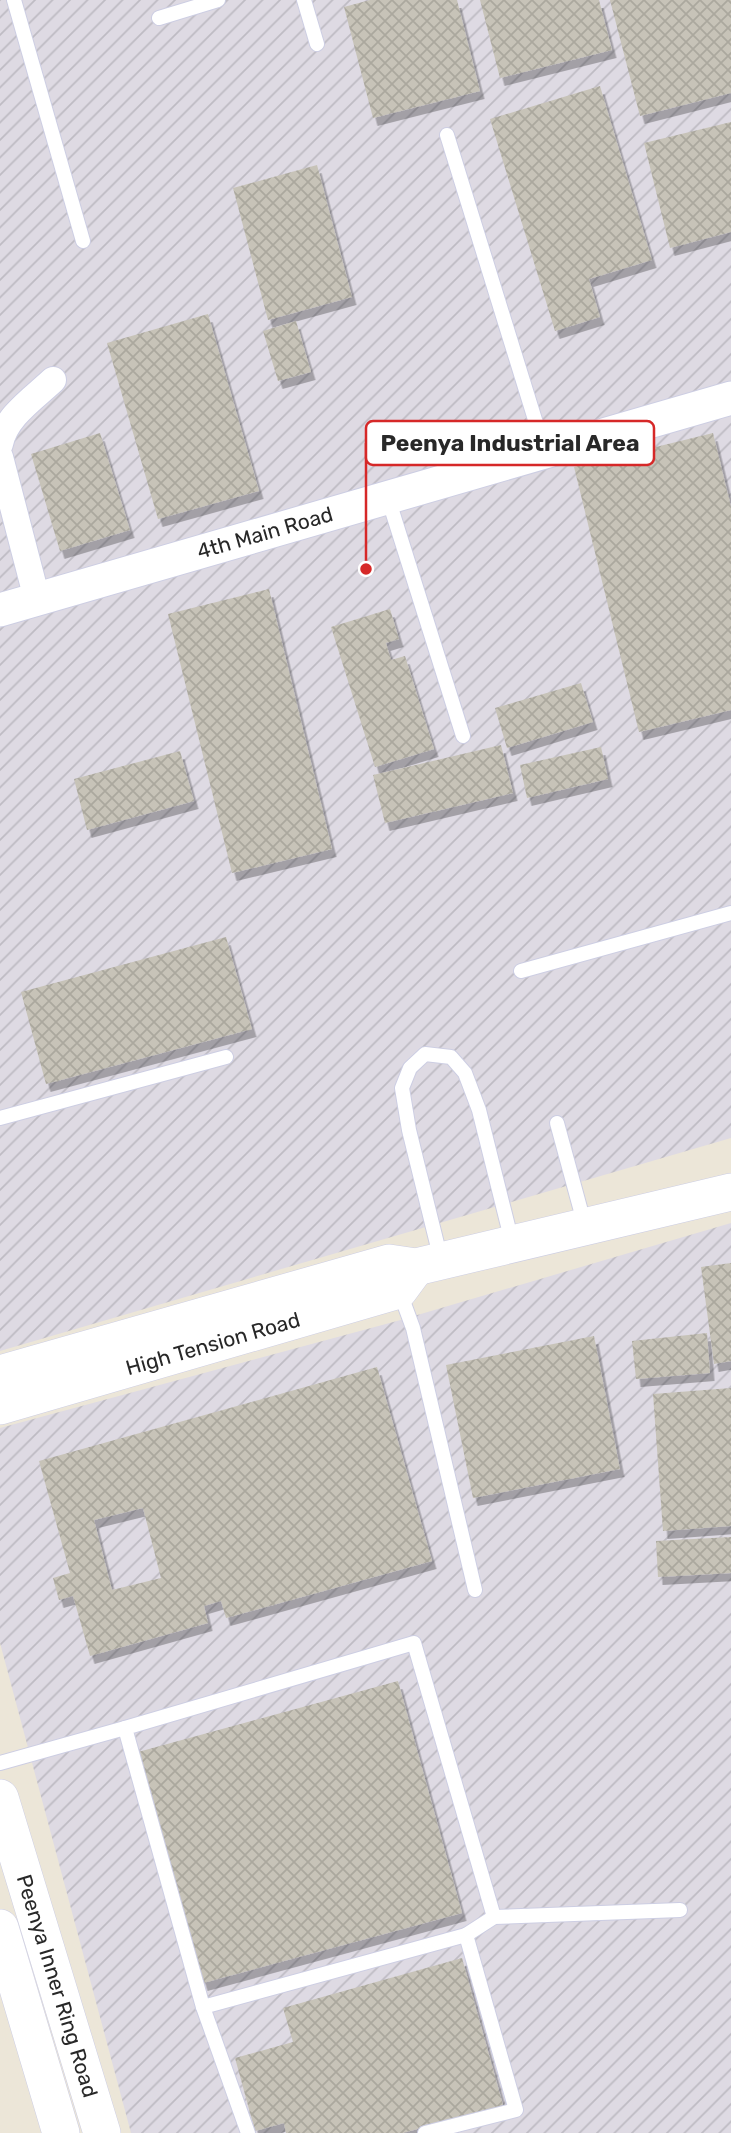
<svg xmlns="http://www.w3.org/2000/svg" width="731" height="2133" viewBox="0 0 731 2133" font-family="Rubik,sans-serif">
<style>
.industrial{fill:url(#industrial-furrows)}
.building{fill:url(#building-cross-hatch);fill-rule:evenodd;filter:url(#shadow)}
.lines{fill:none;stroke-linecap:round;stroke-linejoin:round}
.service-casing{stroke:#cdcee3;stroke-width:16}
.minor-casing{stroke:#cdcee3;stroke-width:28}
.tertiary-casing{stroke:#cdcee3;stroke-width:35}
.secondary-casing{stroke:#cdcee3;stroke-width:38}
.service{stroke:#fff;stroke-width:14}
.minor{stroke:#fff;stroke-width:26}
.tertiary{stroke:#fff;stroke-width:33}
.secondary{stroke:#fff;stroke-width:37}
.labels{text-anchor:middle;stroke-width:7;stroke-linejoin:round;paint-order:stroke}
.street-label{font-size:21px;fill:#282828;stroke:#fff}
.leader{fill:none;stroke:#d62828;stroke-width:2.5}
.callout-dot{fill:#d62828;stroke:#fff;stroke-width:2.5}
.callout{fill:#fff;stroke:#d62828;stroke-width:2.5}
.callout-label{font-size:23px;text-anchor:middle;font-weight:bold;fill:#282828}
</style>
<defs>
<pattern id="industrial-furrows" width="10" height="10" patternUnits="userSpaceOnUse" patternTransform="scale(1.75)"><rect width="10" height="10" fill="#dedae3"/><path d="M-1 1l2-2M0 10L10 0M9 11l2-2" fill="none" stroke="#bebbc3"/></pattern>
<pattern id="building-cross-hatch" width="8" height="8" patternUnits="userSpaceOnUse" patternTransform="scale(1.75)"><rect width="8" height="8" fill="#c7c3b8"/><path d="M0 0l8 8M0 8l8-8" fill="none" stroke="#aba89e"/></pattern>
<filter id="shadow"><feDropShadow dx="4.5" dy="8" stdDeviation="0" flood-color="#0004"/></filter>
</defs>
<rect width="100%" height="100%" fill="#ece6d8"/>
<g class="industrial">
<polygon points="0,0 731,0 731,1138 0,1351"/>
<polygon points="731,1223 731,2133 131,2133 0,1643 0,1428 397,1321"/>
</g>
<g class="building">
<polygon points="370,0 457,0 480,91 373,118 344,7"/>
<polygon points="480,0 599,0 612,50 500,78"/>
<polygon points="610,0 731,0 731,93 640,116"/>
<polygon points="600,86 652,260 589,279 600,317 555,331 490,119"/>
<polygon points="731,122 731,232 670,248 644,143"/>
<polygon points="317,165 352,297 268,320 233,188"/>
<polygon points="208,314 259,491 158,519 107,343"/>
<polygon points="296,321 311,372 278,381 263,331"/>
<polygon points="100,433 130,530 60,551 31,454"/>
<polygon points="713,433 731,507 731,710 639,732 574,467"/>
<polygon points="269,589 332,849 232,873 168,614"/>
<polygon points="390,609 399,639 386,643 391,660 405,656 434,749 375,767 331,627"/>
<polygon points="581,683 593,722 507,748 495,708"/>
<polygon points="501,745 513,793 385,823 373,775"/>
<polygon points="601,747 608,779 527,798 520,765"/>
<polygon points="180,751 194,801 87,830 74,779"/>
<polygon points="226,937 252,1029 46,1084 21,992"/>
<polygon points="731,1263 731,1361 714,1364 701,1267"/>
<polygon points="707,1333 710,1373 636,1379 632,1341"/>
<polygon points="594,1336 620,1469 473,1498 446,1365"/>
<path d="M 377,1367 L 432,1561 L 226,1618 L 221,1601 L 204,1606 L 208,1623 L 90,1656 L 73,1596 L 59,1600 L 53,1578 L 70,1573 L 39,1461 ZM 143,1508 L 161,1578 L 112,1590 L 94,1520 Z"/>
<polygon points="731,1388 731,1526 663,1531 653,1394"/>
<polygon points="731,1537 731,1573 658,1577 656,1541"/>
<polygon points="398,1681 462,1913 203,1983 138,1752"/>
<polygon points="462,1958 503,2105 403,2133 286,2133 284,2123 255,2131 235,2058 293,2042 283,2008"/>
</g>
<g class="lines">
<g class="service-casing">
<g id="service">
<polyline points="14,0 83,241"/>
<polyline points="304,0 317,44"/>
<polyline points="159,18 218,0"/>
<polyline points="447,135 545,452"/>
<polyline points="388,498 463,736"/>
<polyline points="521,971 731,913"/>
<polyline points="0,1118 226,1057"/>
<polyline points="557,1123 585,1226"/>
<polyline points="441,1260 409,1130 402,1088 410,1068 425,1054 451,1057 465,1073 479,1110 512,1242"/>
<polyline points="399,1290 413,1328 475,1590"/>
<polyline points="0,1763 125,1728"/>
<polyline points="203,2007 466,1935"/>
<polyline points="248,2133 203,2007 125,1728 414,1643 494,1917"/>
<polyline points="425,2133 516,2110 466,1935 494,1917 680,1910"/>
</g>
</g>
<g class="minor-casing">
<g id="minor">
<path d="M 0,444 C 5,417 34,398 53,380"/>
<polyline points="0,457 37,599"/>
</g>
</g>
<g class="tertiary-casing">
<polyline id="tertiary" points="0,610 731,398"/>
</g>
<g class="secondary-casing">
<g id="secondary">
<polyline points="0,1374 389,1263 416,1267 731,1192"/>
<polyline points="0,1406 399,1290 416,1267"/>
<polyline points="0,1798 102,2133"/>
<polyline points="0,1928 61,2133"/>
</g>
</g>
<use href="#service" class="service"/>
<use href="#minor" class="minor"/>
<use href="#tertiary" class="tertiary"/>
<use href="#secondary" class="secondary"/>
</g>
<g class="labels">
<g class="street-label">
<text transform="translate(265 533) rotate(-16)" y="7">4th Main Road</text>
<text transform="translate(213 1344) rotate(-16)" y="7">High Tension Road</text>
<text transform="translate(57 1986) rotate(73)" y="7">Peenya Inner Ring Road</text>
</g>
</g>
<path class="leader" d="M366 569L366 443"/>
<circle class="callout-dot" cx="366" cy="569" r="7"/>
<rect class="callout" x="366" y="421" width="288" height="44" rx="7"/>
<g class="callout-label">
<text x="510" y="451">Peenya Industrial Area</text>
</g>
</svg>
